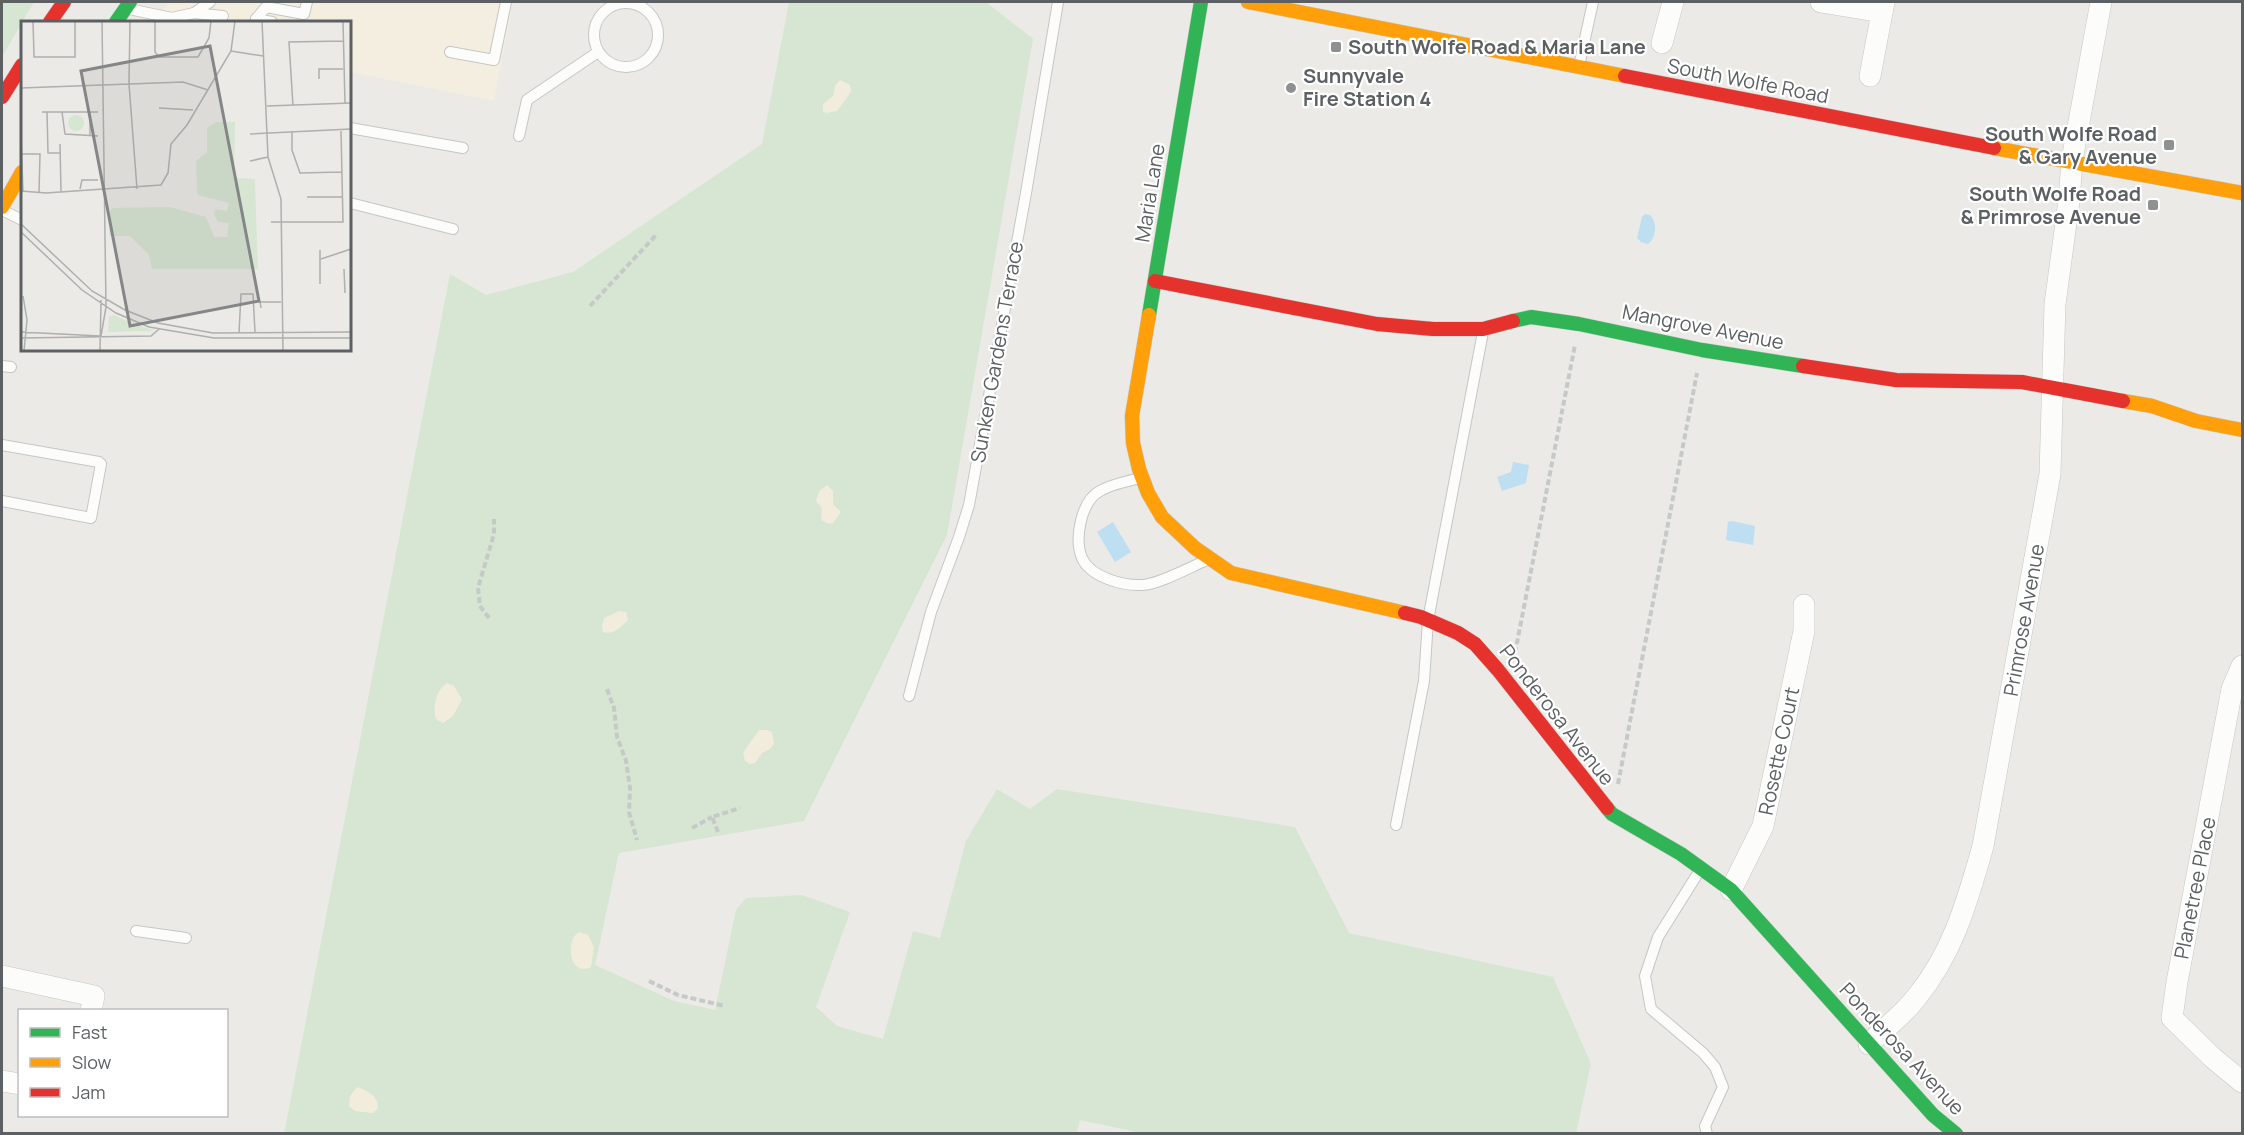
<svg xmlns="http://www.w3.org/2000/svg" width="2244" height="1135" viewBox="0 0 2244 1135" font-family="Manrope,sans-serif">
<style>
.commercial{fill:#f4eee0}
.green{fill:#d6e6d3}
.sand{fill:#f2ecdd}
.water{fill:#bedef2}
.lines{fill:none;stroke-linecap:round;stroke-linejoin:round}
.lane-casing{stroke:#c6c6c6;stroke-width:12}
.street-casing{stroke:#c6c6c6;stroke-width:22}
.fast-casing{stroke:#c8c8c8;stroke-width:15}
.slow-casing{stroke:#c8c8c8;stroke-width:15}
.jam-casing{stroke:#c8c8c8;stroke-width:15}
.path{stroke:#c5cac8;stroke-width:4;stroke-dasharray:6 3;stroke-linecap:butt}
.lane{stroke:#fcfcfb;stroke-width:10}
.street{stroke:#fcfcfb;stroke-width:21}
.fast{stroke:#30b455;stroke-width:14}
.slow{stroke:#ff9f0a;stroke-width:14}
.jam{stroke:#e5322d;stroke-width:14}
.poi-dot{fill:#8e9091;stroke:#fff;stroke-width:2}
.labels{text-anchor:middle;stroke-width:4.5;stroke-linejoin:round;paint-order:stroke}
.poi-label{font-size:20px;font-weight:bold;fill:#5c6063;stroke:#fff;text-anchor:start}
.street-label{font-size:20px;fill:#5c6063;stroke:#fff}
.inset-road{fill:none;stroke:#aeafae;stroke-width:1.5}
.view{fill:#848688;fill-opacity:0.15;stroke:#848688;stroke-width:3}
.inset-edge{fill:none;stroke:#5c6063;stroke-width:3}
</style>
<rect width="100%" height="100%" fill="#ebeae6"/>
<polygon class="commercial" points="170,2 513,2 494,101 350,72 350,22 153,22"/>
<g class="green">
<polygon points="2,2 34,2 2,57"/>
<polygon points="789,2 986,2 1033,39 947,535 804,821 619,853 595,965 674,1001 715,1010 736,910 746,898 802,895 850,912 816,1007 837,1026 883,1039 913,931 940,938 966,841 997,789 1030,809 1057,789 1295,827 1349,933 1553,977 1591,1064 1576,1133 1146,1134 1080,1120 1076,1134 284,1134 450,274 486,295 573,272 762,144"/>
</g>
<g class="sand">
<polygon points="840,80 850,85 851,92 837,111 826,113 823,111 823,104 833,96 835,86"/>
<polygon points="827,485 833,491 833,504 841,512 833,523 829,524 821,520 822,508 816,501 819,491"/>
<path d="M 619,611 L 626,612 L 628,620 C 621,627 614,635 603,632 L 602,626 L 604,618 Z"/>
<path d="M 447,683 L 454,686 L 462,699 L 453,716 L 443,723 L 436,719 C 432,706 436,690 447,683 Z"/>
<polygon points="759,730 767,730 772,732 774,744 770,749 762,753 755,763 750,764 745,761 743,753"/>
<path d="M 579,932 L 588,935 L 594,947 L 591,967 C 570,978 564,941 579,932 Z"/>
<path d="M 357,1087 C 367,1091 378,1095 378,1108 L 373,1113 L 355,1111 L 349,1106 L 350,1096 Z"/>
</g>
<g class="water">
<path d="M 1645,214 L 1650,215 C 1658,223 1656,238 1648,244 L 1641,242 L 1637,238 L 1642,217 Z"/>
<polygon points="1513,462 1529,465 1526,483 1502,491 1497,477 1511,472"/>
<polygon points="1732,521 1755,526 1753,545 1726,540 1728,522"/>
<polygon points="1113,522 1131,552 1115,562 1097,532"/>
</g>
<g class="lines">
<g class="lane-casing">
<g id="lane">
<circle cx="626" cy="35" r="32"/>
<polyline points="129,9 172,18 194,13 223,16"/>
<polyline points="194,13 210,2"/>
<polyline points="256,19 266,7 304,14 307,2"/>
<polyline points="256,19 272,22"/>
<polyline points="450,52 494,60 506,2"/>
<polyline points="1579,66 1593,2"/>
<polyline points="350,128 463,148"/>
<polyline points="519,136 527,100 598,52"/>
<polyline points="350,203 453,229"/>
<polyline points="4,211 22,220"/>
<polyline points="2,366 11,367"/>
<polyline points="2,445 99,462 101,464 91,518 2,501"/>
<path d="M 1139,478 C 1127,482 1111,484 1100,491 C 1081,501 1074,539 1082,558 C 1090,577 1123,586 1142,585 C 1160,584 1190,567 1207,560"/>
<polyline points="909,696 931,612 959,537 969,505 1026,193 1058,2"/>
<polyline points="1396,825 1424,681 1428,620 1483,332"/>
<polyline points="1700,870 1658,937 1645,976 1651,1009 1703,1053 1715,1067 1723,1087 1705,1126 1707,1134"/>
<polyline points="136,931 186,938"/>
</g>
</g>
<g class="street-casing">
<g id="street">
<polyline points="1821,2 1882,12"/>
<polyline points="1662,43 1673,2"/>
<polyline points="1870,76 1884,2"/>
<polyline points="2242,666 2232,689 2177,982 2172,1018 2213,1058 2242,1082"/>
<polyline points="1731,890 1763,826 1804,631 1804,605"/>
<polyline points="2,976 94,996 91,1010"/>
<path d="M 1869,1044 C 1884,1029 1903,1015 1916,998 C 1953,953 1967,902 1983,846 L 2050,474 L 2055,304 L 2069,201 L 2072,160 L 2101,2"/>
<polyline points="2,1081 20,1084"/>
</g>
</g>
<g class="fast-casing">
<g id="fast">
<polyline points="116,22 130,2"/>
<polyline points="1149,315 1201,2"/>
<polyline points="1513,321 1531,317 1579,324 1702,350 1803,366"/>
<polyline points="1607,808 1612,814 1681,854 1731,890 1933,1115 1956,1134"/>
</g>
</g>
<g class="slow-casing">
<g id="slow">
<polyline points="1248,2 1625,76"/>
<polyline points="1994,148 2242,193"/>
<polyline points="2,207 22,172"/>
<polyline points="1149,315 1132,416 1133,443 1139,469 1148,493 1162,517 1195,548 1231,573 1405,613"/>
<polyline points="2123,401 2152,406 2196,421 2242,430"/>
</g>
</g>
<g class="jam-casing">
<g id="jam">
<polyline points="50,22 64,2"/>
<polyline points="1625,76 1994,148"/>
<polyline points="2,97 22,65"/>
<polyline points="1155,281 1377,324 1433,329 1483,329 1513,321"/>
<polyline points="1803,366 1896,380 2022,382 2123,401"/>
<polyline points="1405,613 1421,617 1458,633 1475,644 1498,670 1607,808"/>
</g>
</g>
<g class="path">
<polyline points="590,306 657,234"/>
<polyline points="489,618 480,606 478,588 494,534 494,519"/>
<polyline points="1515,653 1575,345"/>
<polyline points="607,689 614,708 617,737 626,761 630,788 629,812 637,840"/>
<polyline points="1618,784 1697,373"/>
<polyline points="692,828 712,817"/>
<polyline points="718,832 712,817 740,808"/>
<polyline points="649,981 678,995 725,1006"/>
</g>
<use href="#lane" class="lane"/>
<use href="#street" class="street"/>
<use href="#fast" class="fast"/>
<use href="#slow" class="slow"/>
<use href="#jam" class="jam"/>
</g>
<g class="poi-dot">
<rect x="1330" y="41" width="12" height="12" rx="3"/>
<circle cx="1291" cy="88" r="6"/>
<rect x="2163" y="139" width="12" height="12" rx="3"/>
<rect x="2147" y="199" width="12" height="12" rx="3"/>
</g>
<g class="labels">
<g class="poi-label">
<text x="1348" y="54">South Wolfe Road &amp; Maria Lane</text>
<text x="1303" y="83">Sunnyvale<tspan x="1303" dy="23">Fire Station 4</tspan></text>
<text x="2157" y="141" text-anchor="end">South Wolfe Road<tspan x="2157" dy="23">&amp; Gary Avenue</tspan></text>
<text x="2141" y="201" text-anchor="end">South Wolfe Road<tspan x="2141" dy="23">&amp; Primrose Avenue</tspan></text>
</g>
<g class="street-label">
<text transform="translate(1748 81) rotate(11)" y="7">South Wolfe Road</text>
<text transform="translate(1150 193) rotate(-81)" y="7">Maria Lane</text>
<text transform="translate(1703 327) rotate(11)" y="7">Mangrove Avenue</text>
<text transform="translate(997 352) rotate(-80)" y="7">Sunken Gardens Terrace</text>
<text transform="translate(2024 620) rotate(-80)" y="7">Primrose Avenue</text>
<text transform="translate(1557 715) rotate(52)" y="7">Ponderosa Avenue</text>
<text transform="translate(1779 751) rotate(-78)" y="7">Rosette Court</text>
<text transform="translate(2195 888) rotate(-79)" y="7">Planetree Place</text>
<text transform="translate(1902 1049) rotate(47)" y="7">Ponderosa Avenue</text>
</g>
</g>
<g transform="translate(21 21)">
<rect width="330" height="330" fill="#ebeae6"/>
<path d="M47 102a8 8 0 1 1 16 0a8 8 0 1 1-16 0ZM 195,101 L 214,101 L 213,157 L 234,158 L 237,248 L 131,248 L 128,234 L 109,215 L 88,215 L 88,193 L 91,187 L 149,186 L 185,196 L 193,216 L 206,216 L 208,202 L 197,201 L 193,194 L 194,188 L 206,190 L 208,182 L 177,174 L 176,168 L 175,140 L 186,131 L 186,107 ZM 93,294 L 108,301 L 134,310 L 87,311 L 88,296 Z" fill="#d6e6d3"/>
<path class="inset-road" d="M 12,0 L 13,36 L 54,36 L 54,0M 109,0 L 108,63 L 116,168M 134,0 L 134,31 L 138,36 L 177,36 L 188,17 L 190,0M 241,0 L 247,136 L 260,178 L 262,330M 322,0 L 324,83M 210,30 L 242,35M 298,58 L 298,48 L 322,48M 0,67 L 162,61 L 187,69M 246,85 L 330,82M 272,85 L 268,21 L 322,20M 138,87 L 172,89M 21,91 L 77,91M 26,91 L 27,132 L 40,132M 41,91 L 44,113 L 77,115M 69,91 L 69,115M 271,110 L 271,129 L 279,152 L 321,151M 229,113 L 330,108M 0,117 L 2,170M 39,123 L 40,170M 1,133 L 19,133 L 18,172M 229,140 L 247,136M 59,168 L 61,159 L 77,159M 0,170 L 25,172 L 140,164 L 147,152 L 150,123 L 166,104 L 210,30 L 214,0M 286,176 L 321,176M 250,201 L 322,201 L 320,110M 0,203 L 71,270 L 104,289 L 137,302 L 192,312 L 330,311M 0,211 L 61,269 L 95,292 L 128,306 L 193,317 L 330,317M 299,229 L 299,263M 300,238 L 330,228M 323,248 L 324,272M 2,275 L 6,299 L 3,330M 240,287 L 239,281 L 260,281M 0,311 L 79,315M 218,312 L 220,273 L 232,273 L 234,311M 80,315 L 85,286 L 81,0M 0,317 L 130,315 L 138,308M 79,330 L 80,279"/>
<path class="view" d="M 189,25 L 238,280 L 109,305 L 60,50 Z"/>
<rect width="330" height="330" class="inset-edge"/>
</g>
<rect width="2244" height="1135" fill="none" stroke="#5c6063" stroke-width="6"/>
<rect x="18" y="1009" width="210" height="108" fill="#ffffff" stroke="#bebfc1" stroke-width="1.5"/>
<rect x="30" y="1028" width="30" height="9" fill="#30b455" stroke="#bebfc1" stroke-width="1.5"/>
<text x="72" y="1039" font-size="18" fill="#5c6063">Fast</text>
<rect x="30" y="1058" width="30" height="9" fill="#ff9f0a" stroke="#bebfc1" stroke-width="1.5"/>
<text x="72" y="1069" font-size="18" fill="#5c6063">Slow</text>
<rect x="30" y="1088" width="30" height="9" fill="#e5322d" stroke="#bebfc1" stroke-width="1.5"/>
<text x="72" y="1099" font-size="18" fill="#5c6063">Jam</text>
</svg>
